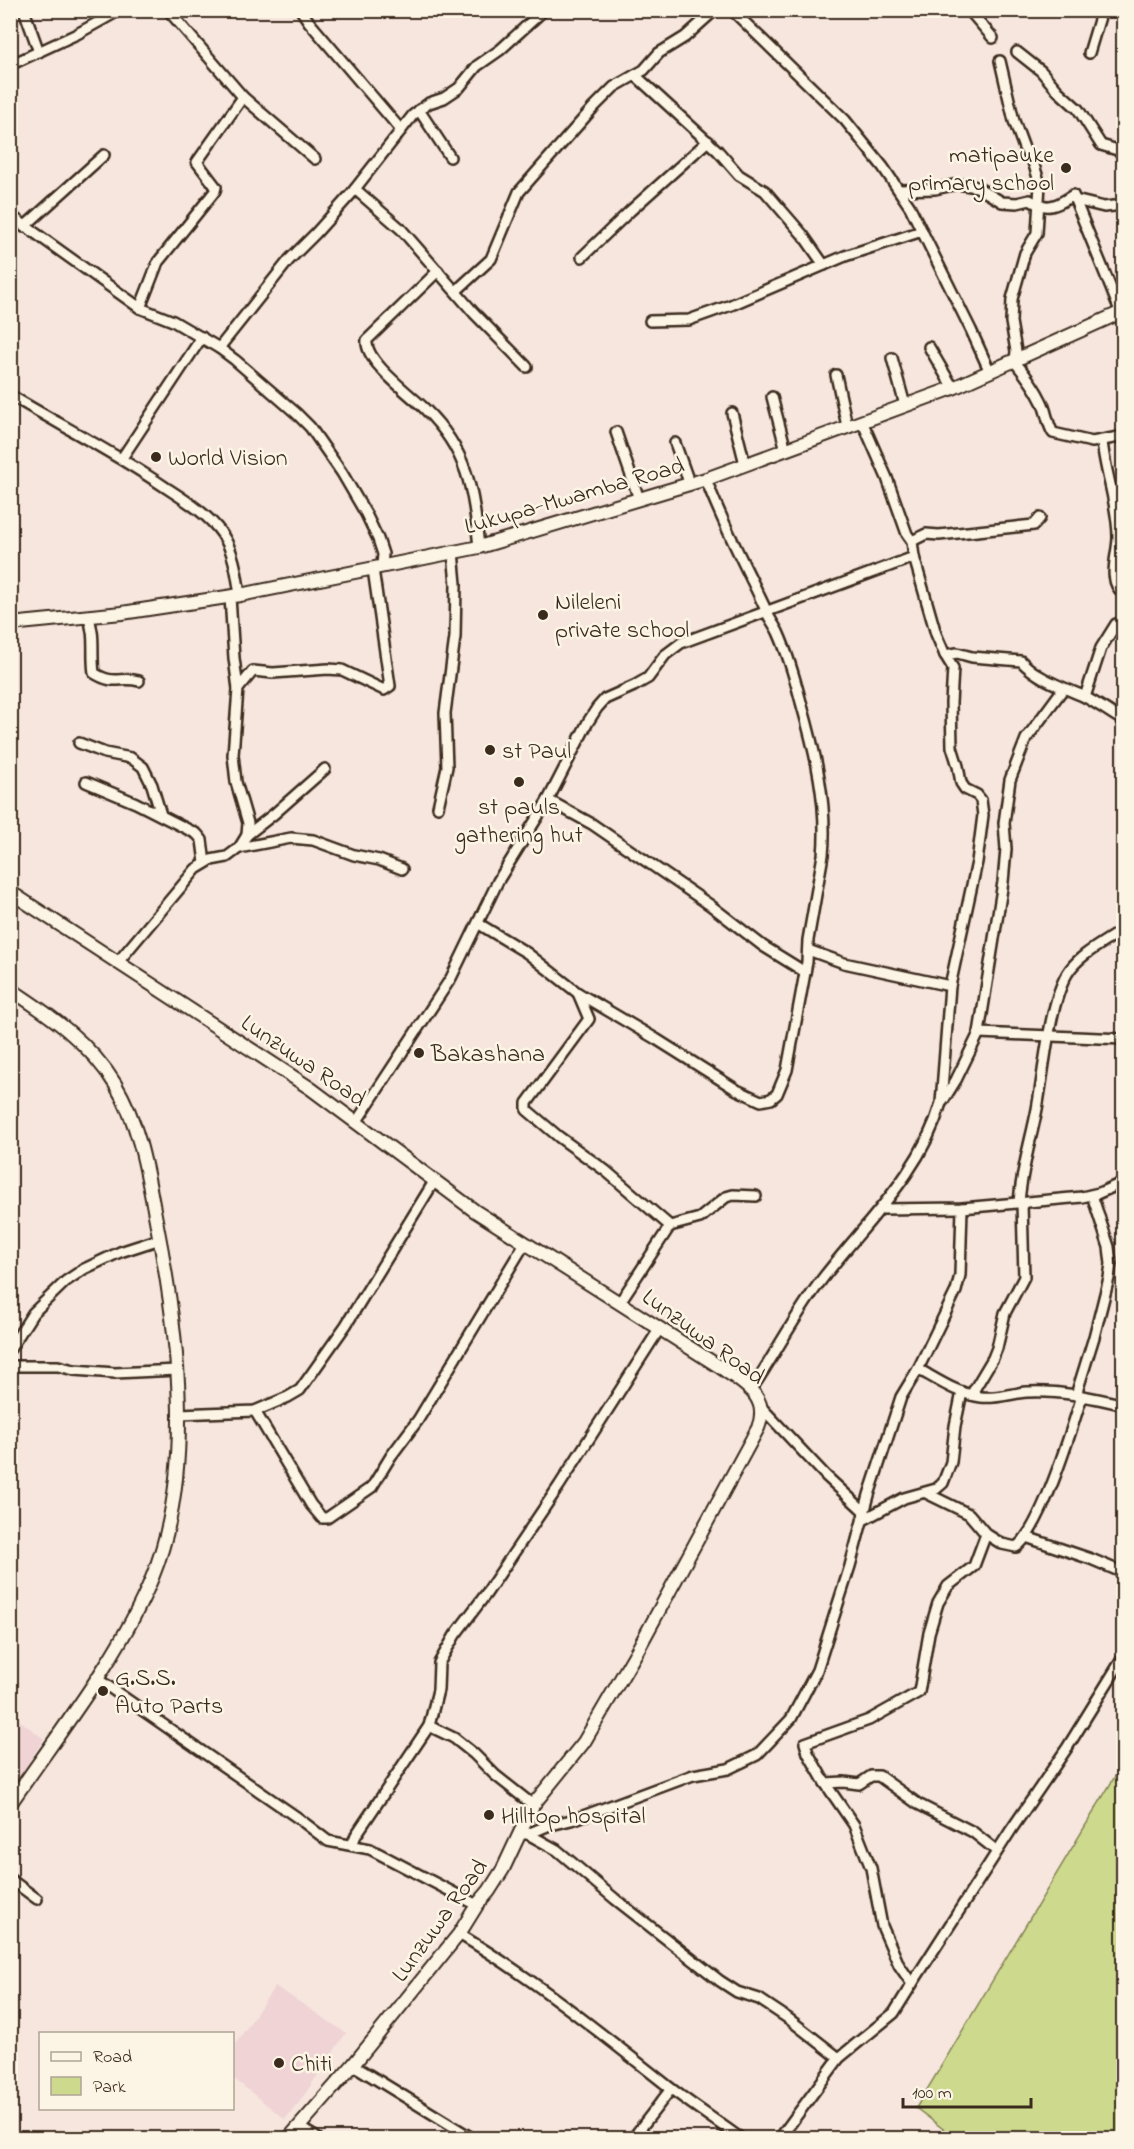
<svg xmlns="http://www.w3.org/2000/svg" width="1134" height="2149" viewBox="0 0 1134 2149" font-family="'Indie Flower',sans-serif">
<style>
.built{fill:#efd3d5}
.green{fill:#cdda8d;stroke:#848256;stroke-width:1.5}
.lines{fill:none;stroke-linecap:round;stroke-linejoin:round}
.minor-casing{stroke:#3b2a1e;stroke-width:14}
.tertiary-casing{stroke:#3b2a1e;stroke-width:16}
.minor{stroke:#fcf5e5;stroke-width:9}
.tertiary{stroke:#fcf5e5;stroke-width:12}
.poi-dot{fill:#3b2a1e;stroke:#fcf5e5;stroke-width:2}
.labels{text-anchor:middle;stroke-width:5;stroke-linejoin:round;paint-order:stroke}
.poi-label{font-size:24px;fill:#3b2a1e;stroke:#fcf5e5;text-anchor:start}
.street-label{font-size:24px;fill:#3b2a1e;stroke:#fcf5e5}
</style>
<rect width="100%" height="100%" fill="#f6e6de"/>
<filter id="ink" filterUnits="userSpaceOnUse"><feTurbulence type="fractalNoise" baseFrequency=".0167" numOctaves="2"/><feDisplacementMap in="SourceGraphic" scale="12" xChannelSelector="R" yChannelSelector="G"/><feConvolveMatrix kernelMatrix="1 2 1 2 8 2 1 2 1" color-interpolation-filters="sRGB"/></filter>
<g filter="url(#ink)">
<g class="built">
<polygon points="11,1714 44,1739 11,1789"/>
<polygon points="275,1986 346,2033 298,2104 285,2119 233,2078 233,2048"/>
</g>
<polygon class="green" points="1123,1763 1123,2138 955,2138 916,2108"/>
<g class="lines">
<g class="minor-casing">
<g id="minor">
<polyline points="24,10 39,52"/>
<polyline points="168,10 243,97 315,159"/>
<polyline points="301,10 309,22 401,130"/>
<polyline points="715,10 685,37 659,53 644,70 635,75 718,151 739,175 765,191 803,235 824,265"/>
<polyline points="732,10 845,120 883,167 910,207 971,330 990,372"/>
<polyline points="969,10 993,38"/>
<polyline points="1017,52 1041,71 1058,91 1078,109 1101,145 1124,152"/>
<polyline points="1089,53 1102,10"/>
<path d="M 1000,61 L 1014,121 L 1024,148 L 1033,162 L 1040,184 L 1037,233 L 1025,253 L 1012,299 L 1011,322 L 1016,351 L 1015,362 C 1025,374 1035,387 1042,402 C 1047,412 1047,423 1053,433 L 1092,442 L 1124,436"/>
<polyline points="10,65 77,34 120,10"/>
<polyline points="419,110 450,157"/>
<polyline points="355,189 401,229 474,313 527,367"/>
<path d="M 899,190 L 935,189 L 958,184 L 977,187 L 1002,202 L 1017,203 L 1030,200 C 1047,211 1057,206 1073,195 L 1121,313"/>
<polyline points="1075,200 1104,207 1124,205"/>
<polyline points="10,215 140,308 173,321 219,348 235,360 296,413 310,427 342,473 366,514 378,539 383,554 382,566"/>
<polyline points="24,227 104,155"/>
<polyline points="582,257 630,211 708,141"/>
<path d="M 438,271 L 367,340 C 364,361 410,394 425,409 C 468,451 473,489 479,547"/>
<polyline points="456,291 491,259 519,192 593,108 614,87 635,75"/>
<polyline points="140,308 158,262 215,191 216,187 197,162 243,97"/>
<polyline points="650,321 689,320 731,305 845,256 922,231"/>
<polyline points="929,347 953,388"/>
<polyline points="219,348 289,260 316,233 351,194 413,115 429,103 444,98 459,88 477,66 500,50 544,10"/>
<polyline points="892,358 905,405"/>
<polyline points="836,375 847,426"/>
<path d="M 10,395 C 62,426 115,453 165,487 C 185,500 208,514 222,534 C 234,551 237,575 240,595"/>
<polyline points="772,397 786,450"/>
<polyline points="732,413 745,464"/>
<polyline points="616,432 639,499"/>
<path d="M 1102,441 C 1105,473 1118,505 1118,537 C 1118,555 1106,581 1124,594"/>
<polyline points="675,443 690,485"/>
<polyline points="122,458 202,337"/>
<polyline points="912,541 926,534 939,535 1034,525 1040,518"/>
<polyline points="230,597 234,658 238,689"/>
<path d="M 88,616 C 96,636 91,652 94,673 C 114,686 121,676 139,681"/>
<path d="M 945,655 L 957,653 L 972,657 L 1021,661 C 1038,679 1060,686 1083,696 C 1097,703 1110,713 1124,721"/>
<polyline points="1085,697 1101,648 1116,624 1124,622"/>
<polyline points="79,743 105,753 131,758 143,767 152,785 161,815"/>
<polyline points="86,782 136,803 197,834 202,840 205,863"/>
<polyline points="548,800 592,824 710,905 763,946 805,972"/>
<polyline points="438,807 447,767 445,713 455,637 456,584 453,552"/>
<polyline points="247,835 274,814 325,769"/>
<polyline points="239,848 291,838 313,840 354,855 379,860 402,869"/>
<path d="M 479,924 L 527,953 L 578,993 L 656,1039 L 737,1090 L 761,1101 L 771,1099 L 777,1094 L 787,1070 L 807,962 L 808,940 L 823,855 C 828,804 815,751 801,702 C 795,679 788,654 778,632 C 774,624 768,617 765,608 C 745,565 722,523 706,479"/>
<polyline points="808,950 844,963 950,986"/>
<polyline points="118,962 196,869 211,860 227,857 239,848 247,835 248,823 236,782 233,755 238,689 253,671 273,673 328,669 342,670 384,690 390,686 373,569"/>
<polyline points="578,993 589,1019 527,1103 527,1110 559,1137 606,1171 670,1226"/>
<polyline points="979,1033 1124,1039"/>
<polyline points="943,1101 956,1080 979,1033 1003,882 1006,849 1004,823 1010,780 1026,739 1063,689"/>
<polyline points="357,1121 451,978 498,881 548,800 588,722 597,708 605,699 634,686 648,678 665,655 681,643 914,557"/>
<path d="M 1019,1203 C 1021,1171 1031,1140 1037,1109 C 1044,1072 1049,1005 1067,974 C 1078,955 1105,942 1124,929"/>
<polyline points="882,1209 962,1208 1082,1197 1099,1193 1124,1182"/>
<polyline points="620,1302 670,1226 700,1218 726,1197 733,1195 756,1196"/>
<polyline points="10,1349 33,1313 66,1281 84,1269 120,1252 160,1239"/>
<polyline points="10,1366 58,1366 74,1370 115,1373 177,1370"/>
<path d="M 918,1369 C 938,1380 958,1394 981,1397 C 997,1399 1012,1393 1027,1392 C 1059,1390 1093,1397 1124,1405"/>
<path d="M 751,1390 C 776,1353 796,1313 823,1278 C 866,1222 921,1173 941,1103 L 950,986 L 977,862 L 983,815 L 981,800 L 977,795 L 965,789 L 961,783 L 958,766 L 952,747 L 951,703 L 953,668 L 945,655 L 936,634 L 914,557 L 912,541 L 907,534 L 887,478 L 862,421"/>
<polyline points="971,1395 993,1358 997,1348 1005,1313 1024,1277 1022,1203"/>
<polyline points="1076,1395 1094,1337 1109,1278 1111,1264 1109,1247 1092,1195"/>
<polyline points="762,1408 826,1476 865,1512"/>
<polyline points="255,1411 311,1505 322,1518 327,1518 372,1487 391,1456 418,1420 525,1243"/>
<polyline points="179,1414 255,1411 288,1397 300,1390 346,1325 435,1180"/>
<path d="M 926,1493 L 969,1514 L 986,1534 L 1002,1544 L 1016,1547 C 1041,1531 1072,1428 1082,1396"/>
<polyline points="863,1520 904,1498 936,1489 943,1483 951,1462 955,1426 962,1392"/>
<polyline points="1026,1537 1091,1559 1124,1573"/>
<polyline points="96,1678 298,1818 328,1841 370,1849 477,1905"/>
<polyline points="429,1726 454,1738 474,1754 495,1775 533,1805"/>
<polyline points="825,1783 844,1782 859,1784 871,1776 879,1776 918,1804 973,1832 997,1851"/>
<polyline points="524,1834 528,1834 557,1850 615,1899 720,1981 737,1992 759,1999 789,2019 839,2058"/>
<polyline points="528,1834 547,1826 575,1819 693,1775 728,1769 757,1755 791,1719 817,1670 850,1566 869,1495 901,1397 918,1369 956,1291 960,1275 962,1208"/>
<polyline points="352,1845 356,1835 429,1726 438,1690 439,1663 455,1635 486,1594 559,1486 660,1328"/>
<polyline points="10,1879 37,1899"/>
<path d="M 459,1934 C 534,1979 601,2033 669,2087 C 692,2105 717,2121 740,2138"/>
<polyline points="912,1984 899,1965 882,1926 871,1868 854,1825 825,1783 808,1753 805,1743 869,1720 919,1692 929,1633 938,1603 948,1586 974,1566 986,1534"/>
<polyline points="353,2065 472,2138"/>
<polyline points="299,2127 317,2138"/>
<polyline points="633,2138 671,2089"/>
<polyline points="780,2138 839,2058 894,2013 912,1984 1011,1830 1067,1748 1124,1656"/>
</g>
</g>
<g class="tertiary-casing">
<g id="tertiary">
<polyline points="10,624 122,613 240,595 479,547 706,479 953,388 1124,311"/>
<path d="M 10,892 L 310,1088 L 475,1211 L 720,1367 C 742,1383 771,1396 758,1428 L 637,1651 L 584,1742 L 533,1805 L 503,1869 L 489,1891 L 477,1905 L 459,1934 L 353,2065 L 289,2138"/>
<path d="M 10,989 C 50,1015 90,1043 115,1084 C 140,1125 147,1173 156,1220 C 178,1331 196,1471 152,1578 C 120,1656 58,1734 10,1804"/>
</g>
</g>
<use href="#minor" class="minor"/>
<use href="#tertiary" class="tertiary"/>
</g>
</g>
<g class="poi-dot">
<circle cx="1066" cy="168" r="6"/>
<circle cx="156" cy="457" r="6"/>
<circle cx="543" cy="615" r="6"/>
<circle cx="490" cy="750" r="6"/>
<circle cx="519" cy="782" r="6"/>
<circle cx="419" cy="1053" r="6"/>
<circle cx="103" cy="1691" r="6"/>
<circle cx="489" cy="1815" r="6"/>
<circle cx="279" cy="2063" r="6"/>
</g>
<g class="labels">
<g class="poi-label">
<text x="1054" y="162" text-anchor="end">matipauke<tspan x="1054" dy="28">primary school</tspan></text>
<text x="168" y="465">World Vision</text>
<text x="555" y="609">Nileleni<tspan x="555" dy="28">private school</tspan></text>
<text x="502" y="758">st Paul</text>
<text x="519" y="814" text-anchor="middle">st pauls<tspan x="519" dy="28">gathering hut</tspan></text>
<text x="431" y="1061">Bakashana</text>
<text x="115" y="1685">G.S.S.<tspan x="115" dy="28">Auto Parts</tspan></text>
<text x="501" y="1823">Hilltop hospital</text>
<text x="291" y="2071">Chiti</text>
</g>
<g class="street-label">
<text transform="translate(574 495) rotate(-16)" y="8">Lukupa-Mwamba Road</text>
<text transform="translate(304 1060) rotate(34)" y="8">Lunzuwa Road</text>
<text transform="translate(704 1336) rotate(36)" y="8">Lunzuwa Road</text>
<text transform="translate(439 1920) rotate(-54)" y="8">Lunzuwa Road</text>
</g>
</g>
<rect width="1134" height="2149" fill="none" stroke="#fcf5e5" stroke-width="36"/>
<rect x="18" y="18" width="1098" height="2113" fill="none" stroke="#3b2a1e" stroke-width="2" filter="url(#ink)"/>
<rect x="39" y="2032" width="195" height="78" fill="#fcf5e5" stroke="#afa495" stroke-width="1.5"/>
<rect x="51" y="2052" width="30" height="9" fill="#fcf5e5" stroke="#afa495" stroke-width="1.5"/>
<text x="93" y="2062" font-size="18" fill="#3b2a1e">Road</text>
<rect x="51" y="2077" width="30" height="18" fill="#cdda8d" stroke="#afa495" stroke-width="1.5"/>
<text x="93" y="2092" font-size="18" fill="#3b2a1e">Park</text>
<path d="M903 2098v9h128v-9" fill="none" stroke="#3b2a1e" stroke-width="3"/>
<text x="912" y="2098" font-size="18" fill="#3b2a1e" stroke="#fcf5e5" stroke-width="4.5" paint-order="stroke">100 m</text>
</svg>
